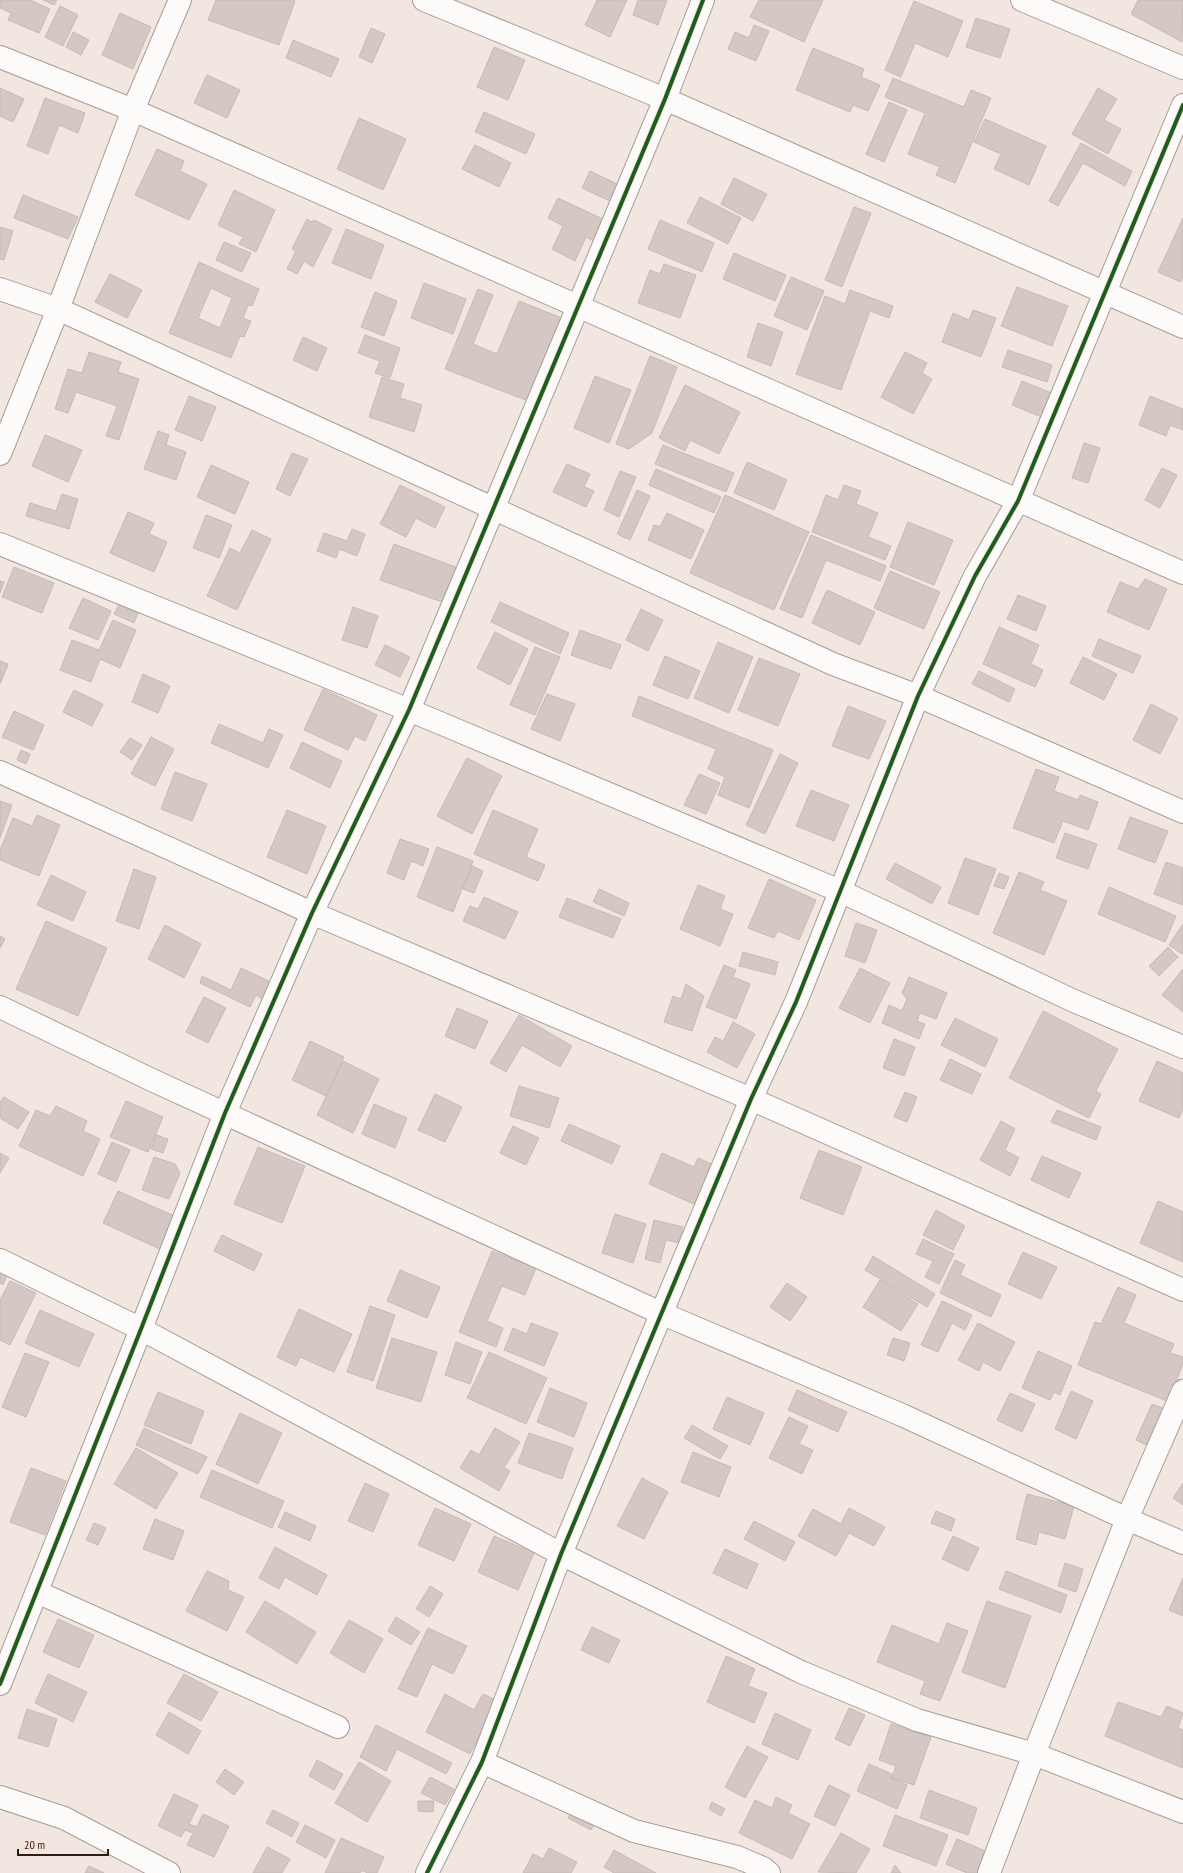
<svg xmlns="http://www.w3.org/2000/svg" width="1183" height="1873" viewBox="0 0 1183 1873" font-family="'PT Sans Narrow',sans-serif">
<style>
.building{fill:#d4c7c4;stroke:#c7bab7;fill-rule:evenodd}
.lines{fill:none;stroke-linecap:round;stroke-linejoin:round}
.street-casing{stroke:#a89c97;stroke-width:24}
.street{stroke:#fdfbfa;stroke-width:22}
.cycleway-casing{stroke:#fae2d8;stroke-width:6}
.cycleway{stroke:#1b5e20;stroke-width:4}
</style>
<rect width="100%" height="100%" fill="#f2e6e0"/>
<g class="building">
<polygon points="0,0 30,0 50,9 39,33 8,20 11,13 0,8"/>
<polygon points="43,0 57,0 54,5"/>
<polygon points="216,0 293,0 295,1 279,45 208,20"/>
<polygon points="597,0 627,0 610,37 585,25"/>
<polygon points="638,0 667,0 658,25 633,15"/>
<polygon points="759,0 823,0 804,42 750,17"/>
<polygon points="1138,0 1183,0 1182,42 1131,14"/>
<polygon points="914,1 963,21 948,57 915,43 901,77 885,70"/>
<polygon points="60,6 78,15 63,46 45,37"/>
<polygon points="120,13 151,27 133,69 102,55"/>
<polygon points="976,18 1010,29 1000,58 966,47"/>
<polygon points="754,25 769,31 756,61 728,49 735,32 749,38"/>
<polygon points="371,28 385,34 372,63 359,57"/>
<polygon points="73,32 89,40 81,55 66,47"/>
<polygon points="293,40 339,59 331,77 286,58"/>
<polygon points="494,47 525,60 508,100 477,87"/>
<polygon points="813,48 864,69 861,77 880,85 868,111 853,105 850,112 796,90"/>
<polygon points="207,75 240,90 227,118 194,103"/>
<polygon points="893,78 964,107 971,90 991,98 955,183 936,175 940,167 908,154 925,113 885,97"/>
<polygon points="0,88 24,99 13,122 0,116"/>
<polygon points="1098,88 1117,99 1104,120 1121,129 1108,154 1072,134"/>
<polygon points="45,98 85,113 78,133 59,125 48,154 27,146"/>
<polygon points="889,102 907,110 884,162 866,154"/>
<polygon points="484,112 535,134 526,154 475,132"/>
<polygon points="359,118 406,139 383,190 337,169"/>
<polygon points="985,119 1046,146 1029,185 994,169 1001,154 974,142"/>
<polygon points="1081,143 1132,171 1125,186 1083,163 1058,206 1049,201"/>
<polygon points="475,145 511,163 499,187 462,169"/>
<polygon points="157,149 184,161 180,171 207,184 189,220 135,195"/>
<polygon points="590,171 619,185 612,202 582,188"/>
<polygon points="734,178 767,194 753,221 721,204"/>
<polygon points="234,190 275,210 256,252 239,244 243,237 218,225"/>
<polygon points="23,195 78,217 68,239 14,218"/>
<polygon points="700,197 741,218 728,244 687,223"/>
<polygon points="558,198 607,221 596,242 586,237 575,261 552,249 563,226 548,218"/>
<polygon points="854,207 871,213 842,287 825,280"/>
<polygon points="1183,218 1183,276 1181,282 1158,272"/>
<polygon points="307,219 312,222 314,220 332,229 313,267 304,261 297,274 287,269 296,251 292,249"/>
<polygon points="660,220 714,243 702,272 648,249"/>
<polygon points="0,227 13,231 4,260 0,259"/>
<polygon points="346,229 384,245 371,279 332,263"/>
<polygon points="224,242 251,253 242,272 216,260"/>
<polygon points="734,253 786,275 775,301 723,279"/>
<path d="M 199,262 L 259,289 L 252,306 L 248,305 L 243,318 L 251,321 L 244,337 L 240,336 L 231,358 L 169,333 ZM 211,288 L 232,298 L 220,328 L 198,318 Z"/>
<polygon points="664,264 696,275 680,318 638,303 650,270 660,274"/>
<polygon points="110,274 142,290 127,318 95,302"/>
<polygon points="791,277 824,291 807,330 774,316"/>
<polygon points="424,283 466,299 453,334 411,318"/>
<polygon points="1017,287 1068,306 1052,346 1001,326"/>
<polygon points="478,289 493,295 473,344 497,354 519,301 562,318 528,401 445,369"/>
<polygon points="850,290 893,306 889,318 870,311 841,390 796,374 825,296 845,304"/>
<polygon points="375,292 397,301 384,336 361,327"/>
<polygon points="973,310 996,318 981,357 942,342 953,313 969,320"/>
<polygon points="758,323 783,332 771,366 747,357"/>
<polygon points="365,335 400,348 390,378 375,373 380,361 358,353"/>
<polygon points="303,337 327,348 317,371 293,360"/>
<polygon points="1008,350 1052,365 1047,382 1002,367"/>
<polygon points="89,352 121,362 118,372 139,379 119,440 106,436 117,406 76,392 68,413 55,409 68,369 82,373"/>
<polygon points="905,352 927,363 922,373 932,379 913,414 881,397"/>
<polygon points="650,356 677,367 652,433 629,449 616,444"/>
<polygon points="595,376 631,390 609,443 574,428"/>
<polygon points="382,377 404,384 400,398 422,405 414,432 369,417"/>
<polygon points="1022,381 1054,394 1044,418 1012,405"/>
<polygon points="685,385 740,412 719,454 690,440 685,451 659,438"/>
<polygon points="189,396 216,407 202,441 175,430"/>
<polygon points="1150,396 1183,409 1183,430 1170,425 1166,436 1139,425"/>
<polygon points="158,431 169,435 166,445 186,452 176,480 144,469"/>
<polygon points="45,435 82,450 68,482 32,466"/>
<polygon points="1084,443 1100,448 1088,483 1072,478"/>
<polygon points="663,445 734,473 726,492 655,464"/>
<polygon points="292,453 308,459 290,496 276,489"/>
<polygon points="747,462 787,480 774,510 734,493"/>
<polygon points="567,464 590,474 584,487 594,491 586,507 553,492"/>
<polygon points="211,465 249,482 235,514 197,497"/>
<polygon points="1162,468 1177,475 1160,508 1145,500"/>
<polygon points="656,469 721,497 714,513 649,485"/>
<polygon points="620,471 636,477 619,517 604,510"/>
<polygon points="400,485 445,507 435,528 416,518 406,537 380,524"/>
<polygon points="844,485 861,491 856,504 878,513 868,537 891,546 885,560 812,532 826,495 838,500"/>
<polygon points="637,490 650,496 630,540 617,534"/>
<polygon points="62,494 78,499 69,529 26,516 30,503 56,511"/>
<polygon points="725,495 809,532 774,610 690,573"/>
<polygon points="128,512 154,523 149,534 167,542 154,572 110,553"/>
<polygon points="667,513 704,530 691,559 648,540 654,525 660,527"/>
<polygon points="206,515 232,525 219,558 193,548"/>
<polygon points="908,522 953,540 934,585 890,567"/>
<polygon points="352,529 365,534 357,556 339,549 336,558 317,551 324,533 347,541"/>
<polygon points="252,530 271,539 237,610 207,596 230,548 240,553"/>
<polygon points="811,535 886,566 880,581 826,560 802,618 780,609"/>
<polygon points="394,544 461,569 448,604 380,580"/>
<polygon points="14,567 54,583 42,613 2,597"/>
<polygon points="890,571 940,592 924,629 874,608"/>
<polygon points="1145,579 1167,589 1149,630 1107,612 1120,582 1138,589"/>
<polygon points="0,581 4,582 0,593"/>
<polygon points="827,590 875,612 860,645 812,623"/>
<polygon points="1018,595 1046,606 1036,631 1007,619"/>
<polygon points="83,598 111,611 98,640 69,628"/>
<polygon points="500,602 569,633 560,654 491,622"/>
<polygon points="119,604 138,613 134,623 114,614"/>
<polygon points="353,607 378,616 367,648 342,640"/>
<polygon points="641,609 663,620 648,651 626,640"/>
<polygon points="113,620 136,630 120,668 100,659 91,682 60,670 72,640 99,650"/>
<polygon points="999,627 1039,645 1031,664 1043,670 1035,687 983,664"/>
<polygon points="580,630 621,645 611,669 571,655"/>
<polygon points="495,632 528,649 510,685 477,668"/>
<polygon points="1099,639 1141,656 1133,673 1092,656"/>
<polygon points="718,642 753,657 729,713 694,698"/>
<polygon points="385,645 410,657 400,677 375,665"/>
<polygon points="535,647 560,657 535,715 510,705"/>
<polygon points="665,656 700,671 688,699 653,685"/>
<polygon points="1083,657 1117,674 1104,700 1070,683"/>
<polygon points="759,658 800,674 778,726 738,710"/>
<polygon points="0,661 8,665 0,682"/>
<polygon points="0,661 8,664 0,684"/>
<polygon points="979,671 1015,689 1009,702 972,684"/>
<polygon points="143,674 170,686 158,713 132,702"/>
<polygon points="323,689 377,715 365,741 355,736 348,750 304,730"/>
<polygon points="74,690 103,704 92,726 63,712"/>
<polygon points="547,694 575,704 560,741 531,729"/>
<polygon points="639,696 773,750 749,808 718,795 725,777 708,769 716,749 632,716"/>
<polygon points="1151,704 1178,718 1160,754 1133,740"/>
<polygon points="848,706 886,721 869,759 832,746"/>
<polygon points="14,711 44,725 33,750 2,737"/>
<polygon points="219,724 263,743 269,729 283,735 268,768 211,743"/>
<polygon points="151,737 174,749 155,786 131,774"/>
<polygon points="130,738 142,745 132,760 120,752"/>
<polygon points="302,742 342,761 330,788 290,768"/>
<polygon points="21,750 30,754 26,764 17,760"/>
<polygon points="780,754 798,763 765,834 746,825"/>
<polygon points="467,758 502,776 472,834 437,816"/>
<polygon points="1036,769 1059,777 1054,791 1078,800 1080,795 1098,802 1088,830 1063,821 1054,843 1013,828"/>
<polygon points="175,772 207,784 192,821 161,809"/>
<polygon points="699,774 720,783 706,814 684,805"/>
<polygon points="811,790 849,805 834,841 796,826"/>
<polygon points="0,801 12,805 0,838"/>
<polygon points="287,810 326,826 307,874 267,857"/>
<polygon points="493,810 538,829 526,857 545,865 538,881 474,854"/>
<polygon points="37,815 60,825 39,876 0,860 0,850 13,818 32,826"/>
<polygon points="1130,817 1168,831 1155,863 1118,849"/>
<polygon points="1065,833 1097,844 1088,869 1056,858"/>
<polygon points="400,839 429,849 423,866 411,861 404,880 387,873"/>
<polygon points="437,847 473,861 453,912 417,897"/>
<polygon points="965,858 996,869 978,915 948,903"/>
<polygon points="1166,862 1183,868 1183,905 1154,894"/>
<polygon points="895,863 941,887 932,904 886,879"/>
<polygon points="472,866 483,871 474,893 463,889"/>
<polygon points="134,869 156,877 139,929 116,921"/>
<polygon points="1019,872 1044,882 1040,890 1067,901 1044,955 993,933"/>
<polygon points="999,873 1009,877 1004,889 994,886"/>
<polygon points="51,875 86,892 73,921 37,905"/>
<polygon points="769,879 816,900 799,940 778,931 774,938 748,928"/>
<polygon points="698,885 725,896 720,909 733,914 720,946 680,929"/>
<polygon points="1109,887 1176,916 1165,942 1098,914"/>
<polygon points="599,889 629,903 624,916 593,902"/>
<polygon points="484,897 518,912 505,939 463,921 470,906 478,909"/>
<polygon points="567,898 621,919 613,938 559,917"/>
<polygon points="46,921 107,948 78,1016 16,989"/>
<polygon points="856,923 877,930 865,963 845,956"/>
<polygon points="1183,924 1183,952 1182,954 1169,945"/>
<polygon points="165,925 201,944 184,978 148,959"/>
<polygon points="0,936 5,939 0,948"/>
<polygon points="1168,947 1178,957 1159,976 1149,966"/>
<polygon points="743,952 778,962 775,975 739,966"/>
<polygon points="724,965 736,970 733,977 750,984 736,1019 706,1007"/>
<polygon points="241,968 273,983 264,1000 256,995 250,1007 200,983 202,976 231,990"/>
<polygon points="860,968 890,983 870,1023 839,1008"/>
<polygon points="1183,969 1183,1012 1162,995"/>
<polygon points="909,977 947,993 936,1019 920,1013 917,1021 925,1024 919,1039 882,1023 889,1005 902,1011 907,999 902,993"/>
<polygon points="686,984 704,996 692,1031 664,1022 673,996 681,999"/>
<polygon points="204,997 226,1008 208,1043 186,1032"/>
<polygon points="457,1008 488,1021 475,1049 445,1036"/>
<polygon points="1043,1011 1118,1049 1096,1091 1101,1094 1089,1118 1009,1078"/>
<polygon points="519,1015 572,1046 560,1067 522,1045 506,1072 490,1063"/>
<polygon points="955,1018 998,1039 985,1067 941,1045"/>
<polygon points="733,1022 755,1034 737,1068 707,1052 715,1037 723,1041"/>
<polygon points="894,1039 915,1047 904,1076 883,1068"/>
<polygon points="310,1041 344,1057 326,1096 292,1080"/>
<polygon points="950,1059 981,1074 972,1094 940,1080"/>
<polygon points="343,1061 379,1079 353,1133 317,1115"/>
<polygon points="1157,1061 1183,1073 1183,1109 1179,1118 1139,1101"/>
<polygon points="519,1086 559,1098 549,1128 510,1116"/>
<polygon points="905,1092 917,1097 907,1122 894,1117"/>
<polygon points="435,1094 462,1107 445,1142 418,1130"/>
<polygon points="4,1097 29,1112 18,1129 0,1118 0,1102"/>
<polygon points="126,1101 163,1117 148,1152 110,1137"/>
<polygon points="374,1104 407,1118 395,1148 362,1134"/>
<polygon points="56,1106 87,1121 83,1131 100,1139 83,1176 19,1146 36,1110 50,1116"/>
<polygon points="1057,1110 1101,1127 1096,1140 1051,1122"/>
<polygon points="1001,1121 1015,1129 1005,1150 1019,1158 1010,1176 980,1160"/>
<polygon points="569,1124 620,1146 612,1164 561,1141"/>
<polygon points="513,1126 539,1138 526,1165 500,1153"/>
<polygon points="156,1135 168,1139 163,1153 151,1149"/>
<polygon points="112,1142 130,1150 116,1182 98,1174"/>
<polygon points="258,1147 305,1166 282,1223 234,1204"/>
<polygon points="819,1150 862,1167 843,1215 800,1198"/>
<polygon points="0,1153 9,1158 0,1173"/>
<polygon points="662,1153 694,1167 698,1158 714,1165 696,1205 649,1184"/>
<polygon points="1042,1156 1081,1173 1069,1198 1031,1180"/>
<polygon points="154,1157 175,1164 180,1173 169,1199 142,1190"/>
<polygon points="118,1191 179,1218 164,1251 103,1223"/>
<polygon points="1158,1201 1183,1212 1183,1262 1140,1243"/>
<polygon points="936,1210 965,1226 953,1250 923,1235"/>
<polygon points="615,1214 646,1224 633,1263 602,1253"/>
<polygon points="654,1220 683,1227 679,1243 666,1240 660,1263 645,1259"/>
<polygon points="222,1235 262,1254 254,1271 214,1251"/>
<polygon points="923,1239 954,1254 939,1284 925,1277 933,1261 916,1254"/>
<polygon points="492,1251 536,1268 525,1295 502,1286 487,1321 503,1328 496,1347 459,1332"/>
<polygon points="1023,1252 1057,1267 1041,1299 1008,1284"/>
<polygon points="873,1256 935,1294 927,1307 865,1270"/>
<polygon points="955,1260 965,1265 960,1275 1001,1295 991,1317 940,1293"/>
<polygon points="0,1263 10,1267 3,1285 0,1283"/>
<polygon points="400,1270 440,1287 427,1318 387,1301"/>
<polygon points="880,1280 918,1304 901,1331 863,1307"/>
<polygon points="10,1281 36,1293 10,1345 0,1340 0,1300"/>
<polygon points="787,1283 807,1297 790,1321 770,1307"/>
<polygon points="1118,1287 1136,1295 1124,1323 1174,1344 1170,1353 1183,1357 1183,1363 1177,1379 1183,1381 1167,1401 1078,1365 1095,1322 1101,1324"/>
<polygon points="942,1301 972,1315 965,1330 952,1323 938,1352 921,1345"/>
<polygon points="370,1306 395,1315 373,1381 347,1372"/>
<polygon points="299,1309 352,1334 334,1372 300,1357 296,1366 277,1357"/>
<polygon points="40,1310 94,1334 79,1367 25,1343"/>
<polygon points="531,1323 558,1333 544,1366 504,1350 513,1328 527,1334"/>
<polygon points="978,1323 1015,1342 1000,1371 983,1362 979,1371 958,1360"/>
<polygon points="392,1338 437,1352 421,1402 376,1388"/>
<polygon points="893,1338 910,1343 904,1361 887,1355"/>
<polygon points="456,1342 482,1352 470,1384 445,1375"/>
<polygon points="1038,1351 1072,1366 1060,1395 1054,1392 1050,1400 1022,1388"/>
<polygon points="489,1352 547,1378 526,1424 467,1398"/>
<polygon points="25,1353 49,1362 26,1417 2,1407"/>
<polygon points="550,1388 587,1403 574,1437 537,1422"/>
<polygon points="797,1390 847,1412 838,1432 788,1410"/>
<polygon points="1071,1391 1093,1401 1076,1439 1055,1429"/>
<polygon points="158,1392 204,1411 191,1444 144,1425"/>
<polygon points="1010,1393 1035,1404 1022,1432 997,1420"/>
<polygon points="727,1397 764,1413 750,1445 713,1429"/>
<polygon points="1152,1404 1170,1411 1153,1448 1136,1440"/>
<polygon points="240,1413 282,1433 258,1484 216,1464"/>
<polygon points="789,1417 808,1426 799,1444 813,1450 802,1474 769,1458"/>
<polygon points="692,1425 728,1446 720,1459 684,1438"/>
<polygon points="144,1428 207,1457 198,1474 136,1445"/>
<polygon points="495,1428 520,1442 504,1468 510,1471 499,1491 460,1468 471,1450 479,1455"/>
<polygon points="529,1433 573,1448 562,1479 518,1463"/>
<polygon points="136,1448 178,1473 156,1509 114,1484"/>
<polygon points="693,1452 731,1467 719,1497 681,1482"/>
<polygon points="31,1468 66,1481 45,1535 10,1522"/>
<polygon points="212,1470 284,1501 272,1528 200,1497"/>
<polygon points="642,1478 668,1492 644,1539 617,1526"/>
<polygon points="365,1483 389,1494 373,1532 348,1521"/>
<polygon points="1183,1483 1183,1505 1173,1498"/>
<polygon points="1027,1494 1074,1506 1065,1539 1039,1532 1036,1545 1016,1539"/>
<polygon points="435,1508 471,1524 454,1561 418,1545"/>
<polygon points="849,1508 885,1527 874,1546 849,1533 836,1556 798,1536 813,1509 841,1524"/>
<polygon points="936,1511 955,1519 951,1531 931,1523"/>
<polygon points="285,1512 316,1526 310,1541 278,1527"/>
<polygon points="155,1519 184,1531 173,1560 143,1549"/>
<polygon points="754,1521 795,1542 785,1561 744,1539"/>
<polygon points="94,1523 106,1528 98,1545 86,1540"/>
<polygon points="494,1536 534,1553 518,1590 478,1572"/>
<polygon points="953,1536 979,1548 968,1571 942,1559"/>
<polygon points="275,1547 327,1575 317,1595 285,1577 279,1589 259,1578"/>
<polygon points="725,1549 758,1564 747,1589 713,1573"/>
<polygon points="1065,1563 1083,1569 1076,1592 1058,1586"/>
<polygon points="207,1571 229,1581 228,1590 244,1597 227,1631 186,1611"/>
<polygon points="1006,1571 1067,1595 1061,1613 999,1589"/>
<polygon points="1183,1578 1183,1616 1169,1610"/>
<polygon points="430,1586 443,1594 429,1617 416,1609"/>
<polygon points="265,1601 316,1632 297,1664 246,1632"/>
<polygon points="987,1601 1031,1616 1005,1688 962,1672"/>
<polygon points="396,1617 420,1632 411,1645 388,1631"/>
<polygon points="58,1619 94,1635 79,1668 43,1652"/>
<polygon points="349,1620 383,1639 364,1673 330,1653"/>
<polygon points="947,1623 968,1631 940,1701 920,1694 925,1681 877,1662 892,1625 939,1644"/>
<polygon points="592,1627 620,1640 609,1663 581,1650"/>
<polygon points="428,1628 467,1646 453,1674 432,1664 417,1697 398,1689"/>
<polygon points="726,1656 755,1669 748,1686 767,1693 754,1723 707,1702"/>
<polygon points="48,1674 87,1692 73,1722 35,1703"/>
<polygon points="184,1674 218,1692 201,1721 167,1703"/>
<polygon points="445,1694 474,1710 483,1694 498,1701 470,1754 426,1732"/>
<polygon points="1118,1702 1161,1717 1167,1706 1183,1713 1178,1728 1183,1730 1183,1768 1105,1736"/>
<polygon points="849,1708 865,1715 850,1746 835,1739"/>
<polygon points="27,1709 57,1719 48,1747 18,1738"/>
<polygon points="169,1712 201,1731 188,1754 156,1735"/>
<polygon points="775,1713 811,1730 798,1760 762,1744"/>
<polygon points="891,1724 931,1737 914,1785 892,1778 896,1766 879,1760"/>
<polygon points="376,1725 452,1763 446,1774 397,1749 386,1771 360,1757"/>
<polygon points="747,1746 768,1757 745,1798 725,1787"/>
<polygon points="317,1760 343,1774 334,1790 309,1776"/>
<polygon points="359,1762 391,1781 367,1822 335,1803"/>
<polygon points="869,1764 892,1774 891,1778 907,1785 897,1809 857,1791"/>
<polygon points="225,1769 244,1782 234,1795 216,1782"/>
<polygon points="430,1777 454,1789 445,1805 421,1793"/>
<polygon points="829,1785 850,1795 835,1826 814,1816"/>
<polygon points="929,1790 977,1808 968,1835 920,1818"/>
<polygon points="174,1794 198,1805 189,1824 197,1827 203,1814 229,1826 214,1857 187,1845 193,1833 185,1830 181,1837 158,1826"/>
<polygon points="776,1797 792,1805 788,1813 810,1824 792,1859 739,1833 755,1800 772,1808"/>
<polygon points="418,1801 434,1801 433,1812 418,1811"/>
<polygon points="712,1802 725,1809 721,1816 709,1809"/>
<polygon points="574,1807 597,1819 591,1830 568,1818"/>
<polygon points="273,1810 299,1823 292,1837 266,1823"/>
<polygon points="895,1815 948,1835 936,1866 883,1846"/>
<polygon points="305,1825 335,1840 326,1858 296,1842"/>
<polygon points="841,1833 870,1849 856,1873 818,1872"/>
<polygon points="341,1838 384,1857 377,1873 368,1873 361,1870 360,1873 325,1873"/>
<polygon points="957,1839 988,1852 979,1873 967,1873 946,1864"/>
<polygon points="267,1847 290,1859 282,1873 253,1873"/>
<polygon points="549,1848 577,1862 571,1873 523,1873 533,1854 543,1859"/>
<polygon points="614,1850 656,1873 614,1873 604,1867"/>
<polygon points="895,1865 901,1873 891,1873"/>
<polygon points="89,1866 104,1873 85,1873"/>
</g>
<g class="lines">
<g class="street-casing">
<g id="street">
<polyline points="424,0 665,99 1183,327"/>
<polyline points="1022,0 1183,68"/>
<polyline points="0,57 133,110 1183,573"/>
<polyline points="0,289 58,309 833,664 918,696 1183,812"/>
<polyline points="0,454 58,309 133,110 180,0"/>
<polyline points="0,544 409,710 840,891 1074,1001 1183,1047"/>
<polyline points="0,772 312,913 751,1099 1183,1290"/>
<polyline points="0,1007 154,1081 663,1314 902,1415 1127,1519 1183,1543"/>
<polyline points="0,1260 141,1329 561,1554 801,1672 917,1720 1034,1754 1183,1812"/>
<polyline points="37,1592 338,1727"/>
<polyline points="0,1684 141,1329 225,1113 312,913 409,710 665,99 703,0"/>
<polyline points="482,1762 634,1831 737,1857 763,1868 769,1873"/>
<polyline points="0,1797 64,1818 169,1873"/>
<polyline points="427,1873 482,1762 561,1554 751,1099 796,1002 918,696 975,576 1018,501 1183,105"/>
<polyline points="989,1873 1034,1754 1127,1519 1183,1391"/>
</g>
</g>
<use href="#street" class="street"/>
<g class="cycleway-casing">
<g id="cycleway">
<polyline points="0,1684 141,1329 225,1113 312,913 409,710 665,99 703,0"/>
<polyline points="427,1873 482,1762 561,1554 751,1099 796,1002 918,696 975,576 1018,501 1183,105"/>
</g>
</g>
<use href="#cycleway" class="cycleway"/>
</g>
<path d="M18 1849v6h90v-6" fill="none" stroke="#2b1d17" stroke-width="2"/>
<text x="24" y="1849" font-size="12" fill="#2b1d17" stroke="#fae2d8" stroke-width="3" paint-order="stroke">20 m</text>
</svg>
